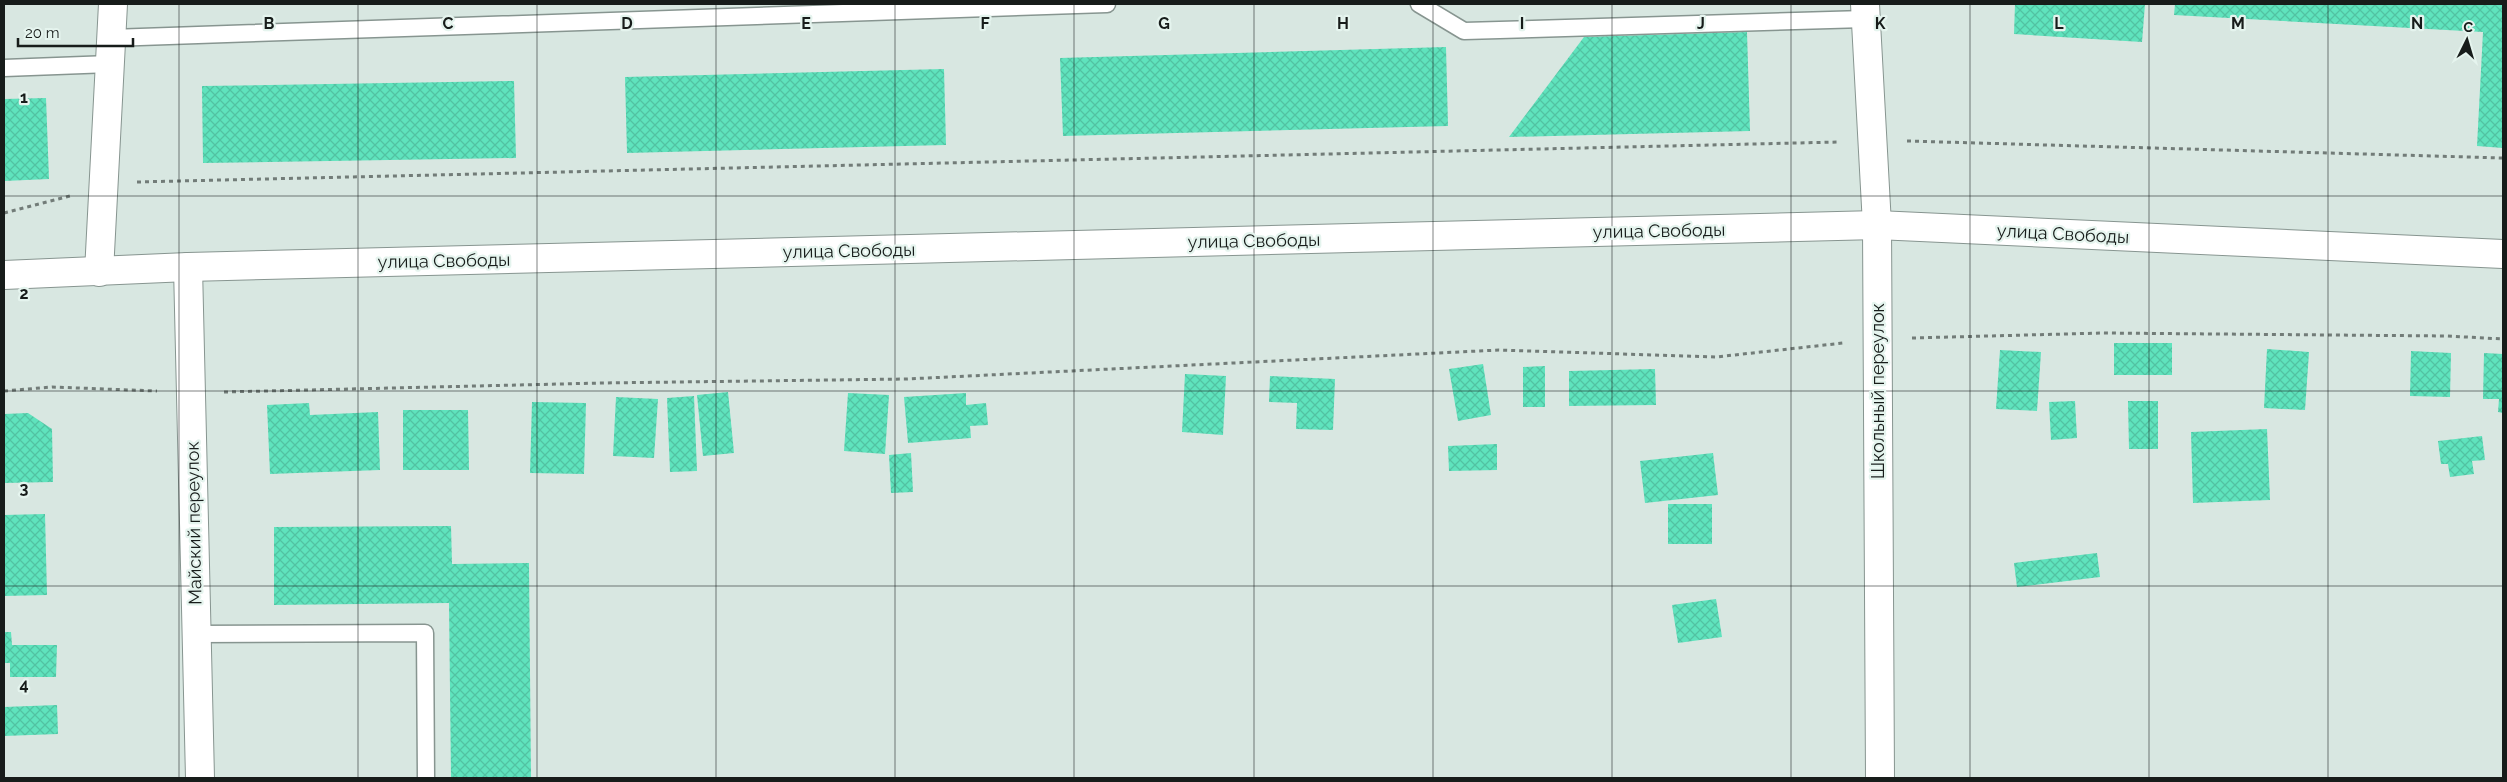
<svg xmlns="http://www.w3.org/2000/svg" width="2507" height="782" viewBox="0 0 2507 782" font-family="Raleway,sans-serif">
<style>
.building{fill:url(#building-cross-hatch)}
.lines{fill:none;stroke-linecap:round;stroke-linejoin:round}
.service-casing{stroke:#879590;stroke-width:19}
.minor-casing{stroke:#879590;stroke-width:30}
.secondary-casing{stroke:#879590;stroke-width:30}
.path{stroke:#727c78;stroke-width:3;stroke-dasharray:4 4;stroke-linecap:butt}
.service{stroke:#fff;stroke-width:16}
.minor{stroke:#fff;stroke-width:28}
.secondary{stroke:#fff;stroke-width:28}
.grid{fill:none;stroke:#171c1a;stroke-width:1;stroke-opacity:0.55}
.labels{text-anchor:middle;stroke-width:4.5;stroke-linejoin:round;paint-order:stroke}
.street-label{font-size:18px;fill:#171c1a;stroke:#e5f4ee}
.grid-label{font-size:16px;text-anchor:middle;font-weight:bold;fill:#171c1a;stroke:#e5f4ee;stroke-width:4.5;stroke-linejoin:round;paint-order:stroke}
</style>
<defs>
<pattern id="building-cross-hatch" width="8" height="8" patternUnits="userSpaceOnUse" patternTransform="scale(1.25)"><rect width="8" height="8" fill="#5fe3bd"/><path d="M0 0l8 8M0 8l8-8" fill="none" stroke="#52c2a2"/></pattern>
</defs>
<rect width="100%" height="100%" fill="#d8e7e1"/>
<g class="building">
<polygon points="2015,4 2145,4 2142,42 2014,34"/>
<polygon points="2175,4 2503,4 2503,148 2477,146 2483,32 2174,15"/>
<polygon points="1747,32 1750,131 1509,137 1584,37"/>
<polygon points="1446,47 1448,126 1063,136 1060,58"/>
<polygon points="944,69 946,145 627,153 625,77"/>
<polygon points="514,81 516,158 203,163 202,86"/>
<polygon points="46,98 49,179 4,181 4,99"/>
<rect x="2114" y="343" width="58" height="32"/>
<polygon points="2267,349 2309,352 2305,410 2264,408"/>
<polygon points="2000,350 2041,352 2037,411 1996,409"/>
<polygon points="2411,351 2451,353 2450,397 2410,396"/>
<polygon points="2484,353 2503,354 2503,413 2498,412 2499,399 2483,399"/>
<polygon points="1483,364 1491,415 1458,421 1449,369"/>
<polygon points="1545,366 1545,407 1523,407 1523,367"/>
<polygon points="1655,369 1656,405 1569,406 1569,371"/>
<polygon points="1185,374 1226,376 1223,435 1182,432"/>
<polygon points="1270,376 1335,379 1333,430 1296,429 1297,403 1269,402"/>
<polygon points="728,392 734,453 703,456 697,395"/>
<polygon points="848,393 889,395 885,454 844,451"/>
<polygon points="966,393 966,405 986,403 988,425 970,426 971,438 908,443 904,397"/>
<polygon points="694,396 697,471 670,472 667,398"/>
<polygon points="616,397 658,399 654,458 613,456"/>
<polygon points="2075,401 2077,438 2051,440 2049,402"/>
<polygon points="2128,401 2158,401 2158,449 2129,449"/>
<polygon points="532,402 586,403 584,474 530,473"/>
<polygon points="309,403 310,415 378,412 380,470 270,474 267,405"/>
<polygon points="403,410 468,410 469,470 403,470"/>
<polygon points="28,413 52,429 53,482 4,483 4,414"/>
<polygon points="2267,429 2270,500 2193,503 2191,432"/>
<polygon points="2482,436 2485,460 2472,461 2474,474 2450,477 2448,464 2441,464 2438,441"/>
<polygon points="1497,444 1497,470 1449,471 1448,446"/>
<polygon points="911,453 913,492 891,493 889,455"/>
<polygon points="1713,453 1718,495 1645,503 1640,461"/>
<rect x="1668" y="504" width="44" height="40"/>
<polygon points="45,514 47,595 4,596 4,515"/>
<polygon points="451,526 452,564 529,563 531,778 451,778 449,603 274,605 274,527"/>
<polygon points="2097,553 2100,577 2017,587 2014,563"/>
<polygon points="1716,599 1722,637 1678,643 1672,605"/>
<polygon points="4,632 11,632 12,645 57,645 56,677 10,677 10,663 4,663"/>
<polygon points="57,705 58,734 4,736 4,707"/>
</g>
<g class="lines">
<g class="service-casing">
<g id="service">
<polyline points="1419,4 1464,31 1865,19"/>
<polyline points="111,38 1107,4"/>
<polyline points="4,68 110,64"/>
<polyline points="196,634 425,633 426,778"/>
</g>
</g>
<g class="minor-casing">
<g id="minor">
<polyline points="1865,4 1877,225 1880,778"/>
<polyline points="188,267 200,778"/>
<polyline points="99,272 113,4"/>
</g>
</g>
<g class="secondary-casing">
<polyline id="secondary" points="4,275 188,267 1877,225 2503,254"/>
</g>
<g class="path">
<polyline points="1907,141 2503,158"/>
<polyline points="137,182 1838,142"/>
<polyline points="4,213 70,196"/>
<polyline points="1912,338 2103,333 2447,336 2503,339"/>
<polyline points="4,391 52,387 157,391"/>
<polyline points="224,392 602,383 907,379 1499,350 1716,357 1843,343"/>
</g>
<use href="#service" class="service"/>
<use href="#minor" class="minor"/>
<use href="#secondary" class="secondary"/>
</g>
<path class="grid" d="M 179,4 L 179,778M 358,4 L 358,778M 537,4 L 537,778M 716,4 L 716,778M 895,4 L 895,778M 1074,4 L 1074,778M 1254,4 L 1254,778M 1433,4 L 1433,778M 1612,4 L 1612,778M 1791,4 L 1791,778M 1970,4 L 1970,778M 2149,4 L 2149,778M 2328,4 L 2328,778M 4,196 L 2503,196M 4,391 L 2503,391M 4,586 L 2503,586"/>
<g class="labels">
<g class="street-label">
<text transform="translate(1659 231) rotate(-1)" y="6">улица Свободы</text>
<text transform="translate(2063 234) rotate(3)" y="6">улица Свободы</text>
<text transform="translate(1254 241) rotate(-1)" y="6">улица Свободы</text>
<text transform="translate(849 251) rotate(-1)" y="6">улица Свободы</text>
<text transform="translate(444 261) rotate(-1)" y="6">улица Свободы</text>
<text transform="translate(1878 391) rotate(-90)" y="6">Школьный переулок</text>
<text transform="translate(194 523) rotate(-91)" y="6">Майский переулок</text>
</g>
</g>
<g class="grid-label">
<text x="269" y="29">B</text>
<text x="448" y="29">C</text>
<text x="627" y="29">D</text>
<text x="806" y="29">E</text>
<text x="985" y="29">F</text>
<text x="1164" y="29">G</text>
<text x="1343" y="29">H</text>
<text x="1522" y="29">I</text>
<text x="1701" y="29">J</text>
<text x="1880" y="29">K</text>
<text x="2059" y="29">L</text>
<text x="2238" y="29">M</text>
<text x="2417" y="29">N</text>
<text x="24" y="103">1</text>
<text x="24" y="299">2</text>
<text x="24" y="494">3</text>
<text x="24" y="690">4</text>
</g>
<rect width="2507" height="782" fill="none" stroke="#171c1a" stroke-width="10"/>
<g transform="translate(2467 40) rotate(5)" stroke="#e5f4ee" stroke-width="4" paint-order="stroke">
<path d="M0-4L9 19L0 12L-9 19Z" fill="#171c1a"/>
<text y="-8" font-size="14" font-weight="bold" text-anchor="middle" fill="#171c1a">С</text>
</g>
<path d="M18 38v8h115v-8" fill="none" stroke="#171c1a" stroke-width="2.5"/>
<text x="25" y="38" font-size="15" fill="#171c1a" stroke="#e5f4ee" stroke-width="4" paint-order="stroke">20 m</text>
</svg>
